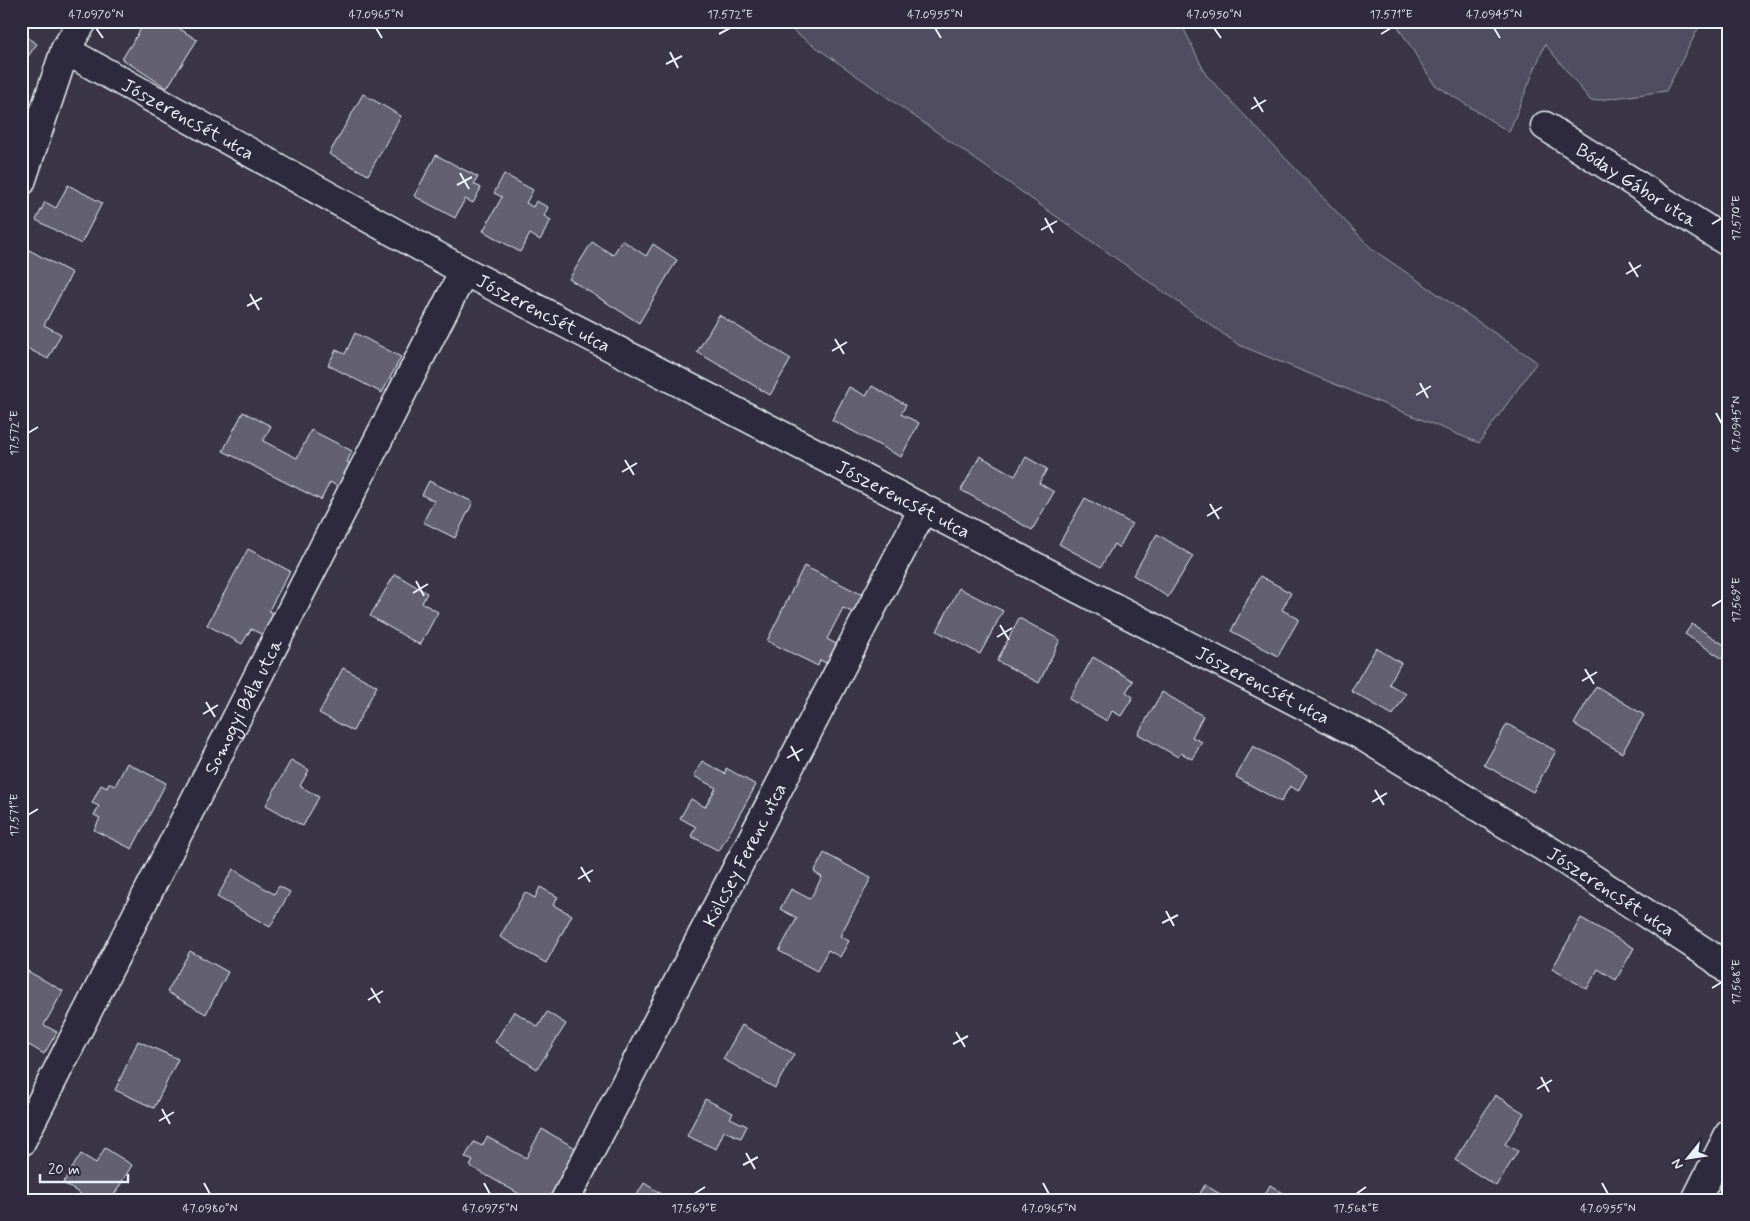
<svg xmlns="http://www.w3.org/2000/svg" width="1750" height="1221" viewBox="0 0 1750 1221" font-family="Mynerve,sans-serif">
<style>
.green{fill:#504e5f;stroke:#9ca0ac}
.building{fill:#636171;stroke:#e8f1f8}
.lines{fill:none;stroke-linecap:round;stroke-linejoin:round}
.minor-casing{stroke:#e8f1f8;stroke-width:31}
.minor{stroke:#2f2a3d;stroke-width:28}
.ticks{fill:none;stroke:#e8f1f8;stroke-width:2}
.labels{text-anchor:middle;stroke-width:4;stroke-linejoin:round;paint-order:stroke}
.street-label{font-size:19px;fill:#e8f1f8;stroke:#2f2a3d}
.neatline{fill:none;stroke:#e8f1f8;stroke-width:2}
.ticks-label{font-size:12px;text-anchor:middle;fill:#e8f1f8}
</style>
<rect width="100%" height="100%" fill="#3a3648"/>
<filter id="ink" filterUnits="userSpaceOnUse"><feTurbulence type="fractalNoise" baseFrequency=".02" numOctaves="2"/><feDisplacementMap in="SourceGraphic" scale="10" xChannelSelector="R" yChannelSelector="G"/><feConvolveMatrix kernelMatrix="1 2 1 2 8 2 1 2 1" color-interpolation-filters="sRGB"/></filter>
<g filter="url(#ink)">
<g class="green">
<polygon points="779,21 1180,21 1206,75 1372,249 1537,362 1479,443 1239,345"/>
<polygon points="1397,21 1702,21 1666,91 1591,101 1545,44 1509,132 1434,84 1397,25"/>
</g>
<g class="building">
<polygon points="146,21 168,21 197,40 167,88 122,59"/>
<polygon points="21,33 37,44 21,66"/>
<polygon points="363,94 401,116 368,175 329,154"/>
<polygon points="436,155 478,177 474,184 481,188 473,203 465,199 455,218 414,196"/>
<polygon points="504,174 533,190 526,203 533,207 536,201 548,207 544,216 551,220 540,240 530,234 520,252 483,231 502,197 494,193"/>
<polygon points="68,185 102,203 81,244 36,220 45,202 56,208"/>
<polygon points="622,240 646,256 653,244 677,260 639,323 569,279 592,242 613,255"/>
<polygon points="29,250 72,273 44,325 61,334 48,359 21,345 21,265"/>
<polygon points="719,315 791,359 770,395 697,352"/>
<polygon points="355,333 401,357 382,393 328,365 336,350 345,354"/>
<polygon points="872,386 906,405 901,414 919,423 901,457 832,420 849,387 866,396"/>
<polygon points="243,412 271,426 263,441 297,458 311,430 352,451 347,462 354,466 342,489 330,482 321,500 223,451"/>
<polygon points="980,456 1015,476 1026,457 1047,469 1039,483 1054,492 1032,530 961,490"/>
<polygon points="429,481 473,502 455,538 423,522 434,501 422,495"/>
<polygon points="1085,498 1132,524 1119,548 1114,544 1101,567 1059,544"/>
<polygon points="1157,534 1193,556 1168,597 1133,575"/>
<polygon points="248,549 290,571 269,610 273,615 263,635 251,629 242,644 207,625"/>
<polygon points="804,566 863,595 854,613 843,608 827,639 842,647 832,666 820,660 818,666 767,641"/>
<polygon points="395,574 427,593 422,603 438,612 420,645 370,616"/>
<polygon points="1260,576 1291,593 1282,610 1299,619 1278,656 1231,631"/>
<polygon points="959,588 1003,611 980,654 937,631"/>
<polygon points="1019,618 1060,640 1039,683 997,661"/>
<polygon points="1692,624 1729,648 1729,663 1685,634"/>
<polygon points="1376,648 1401,663 1389,684 1406,694 1393,715 1351,691"/>
<polygon points="1093,657 1133,681 1126,692 1133,697 1121,716 1112,711 1107,721 1069,699"/>
<polygon points="343,668 377,686 353,731 319,713"/>
<polygon points="1596,686 1644,715 1622,753 1574,724"/>
<polygon points="1162,692 1203,716 1192,737 1202,742 1192,759 1181,753 1178,757 1138,734"/>
<polygon points="1507,724 1556,751 1533,792 1484,765"/>
<polygon points="1253,746 1307,775 1298,791 1290,786 1281,802 1236,777"/>
<polygon points="291,760 309,770 300,786 319,797 303,826 266,805"/>
<polygon points="702,761 725,774 726,768 756,785 719,851 691,836 696,827 680,818 691,799 705,807 716,788 694,776"/>
<polygon points="127,763 166,783 132,849 94,830 100,818 94,815 99,806 92,803 101,785 107,788 109,783 115,786"/>
<polygon points="824,853 871,878 840,936 849,941 840,957 828,950 817,971 779,951 797,918 780,909 791,889 810,899 822,877 814,872"/>
<polygon points="233,869 274,894 279,886 290,892 270,927 217,897"/>
<polygon points="540,887 558,897 553,905 572,915 546,963 500,937 525,892 535,898"/>
<polygon points="1581,918 1634,948 1616,980 1598,969 1587,989 1552,969"/>
<polygon points="190,951 228,972 206,1014 167,992"/>
<polygon points="24,969 63,991 44,1025 57,1032 44,1054 29,1045 21,1059 21,975"/>
<polygon points="514,1011 538,1027 547,1012 566,1024 537,1069 495,1042"/>
<polygon points="742,1025 794,1054 775,1088 723,1059"/>
<polygon points="138,1041 178,1059 154,1108 115,1090"/>
<polygon points="1495,1095 1524,1113 1505,1144 1518,1151 1496,1186 1455,1160"/>
<polygon points="705,1099 733,1113 730,1118 747,1126 741,1138 724,1131 716,1149 687,1136"/>
<polygon points="542,1129 579,1150 551,1200 530,1200 470,1166 473,1161 465,1157 474,1142 482,1146 487,1137 526,1158"/>
<polygon points="105,1148 132,1165 111,1200 90,1200 63,1183 81,1154 96,1163"/>
<polygon points="644,1183 671,1200 634,1200"/>
<polygon points="1205,1185 1230,1200 1196,1200"/>
<polygon points="1270,1185 1295,1200 1262,1200"/>
</g>
<g class="lines">
<g class="minor-casing">
<g id="minor">
<path id="s1" d="M 65,50 L 464,271 L 1359,734 L 1563,859 L 1714,958 L 1729,971"/>
<path id="s2" d="M 1545,126 L 1729,243"/>
<polyline points="21,182 65,50 83,21"/>
<path id="s3" d="M 21,1142 L 464,271"/>
<path id="s4" d="M 565,1200 L 923,509"/>
<polyline points="1696,1200 1729,1134"/>
</g>
</g>
<use href="#minor" class="minor"/>
</g>
</g>
<path class="ticks" d="M 96,28 L 103,38M 376,28 L 382,38M 935,28 L 941,38M 1214,28 L 1221,38M 1494,28 L 1500,38M 719,34 L 730,28M 1381,34 L 1391,28M 670,52 L 678,68M 666,64 L 682,56M 1254,97 L 1263,112M 1251,109 L 1266,100M 460,173 L 469,189M 457,185 L 472,177M 1045,218 L 1053,233M 1712,224 L 1722,218M 1041,230 L 1057,221M 1629,262 L 1638,277M 1626,274 L 1641,265M 250,294 L 259,310M 247,306 L 262,298M 835,339 L 844,354M 832,351 L 847,342M 1420,383 L 1428,398M 1416,395 L 1431,386M 1716,413 L 1722,424M 28,433 L 38,427M 625,460 L 634,475M 622,472 L 637,463M 1210,504 L 1219,519M 1207,516 L 1222,507M 416,581 L 424,596M 413,593 L 428,584M 1712,606 L 1722,600M 1000,625 L 1009,640M 997,637 L 1012,628M 1585,669 L 1594,684M 1582,681 L 1597,672M 206,702 L 215,717M 203,714 L 218,705M 791,746 L 799,761M 787,758 L 803,749M 1375,790 L 1384,805M 1372,802 L 1387,793M 28,815 L 38,809M 581,867 L 590,882M 578,879 L 593,870M 1166,911 L 1174,926M 1162,923 L 1178,915M 371,988 L 380,1003M 1712,988 L 1722,982M 368,1000 L 383,991M 956,1032 L 965,1047M 953,1044 L 968,1036M 1541,1077 L 1549,1092M 1537,1089 L 1552,1080M 162,1109 L 170,1124M 159,1121 L 174,1112M 746,1153 L 755,1169M 743,1165 L 758,1157M 204,1183 L 210,1194M 484,1183 L 490,1194M 1043,1183 L 1049,1194M 1602,1183 L 1608,1194M 694,1194 L 705,1187M 1356,1194 L 1366,1187"/>
<g class="labels">
<g class="street-label">
<text dy="7" stroke="none"><textPath href="#s1" startOffset="141">Jószerencsét utca</textPath></text>
<text dy="7" stroke="none"><textPath href="#s2" startOffset="109">Bóday Gábor utca</textPath></text>
<text dy="7" stroke="none"><textPath href="#s1" startOffset="546">Jószerencsét utca</textPath></text>
<text dy="7" stroke="none"><textPath href="#s1" startOffset="951">Jószerencsét utca</textPath></text>
<text dy="7" stroke="none"><textPath href="#s1" startOffset="1356">Jószerencsét utca</textPath></text>
<text dy="7" stroke="none"><textPath href="#s3" startOffset="489">Somogyi Béla utca</textPath></text>
<text dy="7" stroke="none"><textPath href="#s4" startOffset="389">Kölcsey Ferenc utca</textPath></text>
<text dy="7" stroke="none"><textPath href="#s1" startOffset="1761">Jószerencsét utca</textPath></text>
</g>
</g>
<rect width="1750" height="1221" fill="none" stroke="#2f2a3d" stroke-width="55"/>
<g transform="translate(1688 1158) rotate(240)" stroke="#2f2a3d" stroke-width="4" paint-order="stroke">
<path d="M0-4L9 19L0 12L-9 19Z" fill="#e8f1f8"/>
<text y="-8" font-size="14" font-weight="bold" text-anchor="middle" fill="#e8f1f8">N</text>
</g>
<path d="M40 1174v8h88v-8" fill="none" stroke="#e8f1f8" stroke-width="2.5"/>
<text x="48" y="1174" font-size="15" fill="#e8f1f8" stroke="#2f2a3d" stroke-width="4" paint-order="stroke">20 m</text>
<rect x="28" y="28" width="1694" height="1166" class="neatline"/>
<g class="ticks-label">
<text x="96" y="18">47.0970°N</text>
<text x="376" y="18">47.0965°N</text>
<text x="730" y="18">17.572°E</text>
<text x="935" y="18">47.0955°N</text>
<text x="1214" y="18">47.0950°N</text>
<text x="1391" y="18">17.571°E</text>
<text x="1494" y="18">47.0945°N</text>
<text transform="translate(1736 218) rotate(-90)" y="4">17.570°E</text>
<text transform="translate(1736 424) rotate(-90)" y="4">47.0945°N</text>
<text transform="translate(14 433) rotate(-90)" y="4">17.572°E</text>
<text transform="translate(1736 600) rotate(-90)" y="4">17.569°E</text>
<text transform="translate(14 815) rotate(-90)" y="4">17.571°E</text>
<text transform="translate(1736 982) rotate(-90)" y="4">17.568°E</text>
<text x="210" y="1212">47.0980°N</text>
<text x="490" y="1212">47.0975°N</text>
<text x="694" y="1212">17.569°E</text>
<text x="1049" y="1212">47.0965°N</text>
<text x="1356" y="1212">17.568°E</text>
<text x="1608" y="1212">47.0955°N</text>
</g>
</svg>
